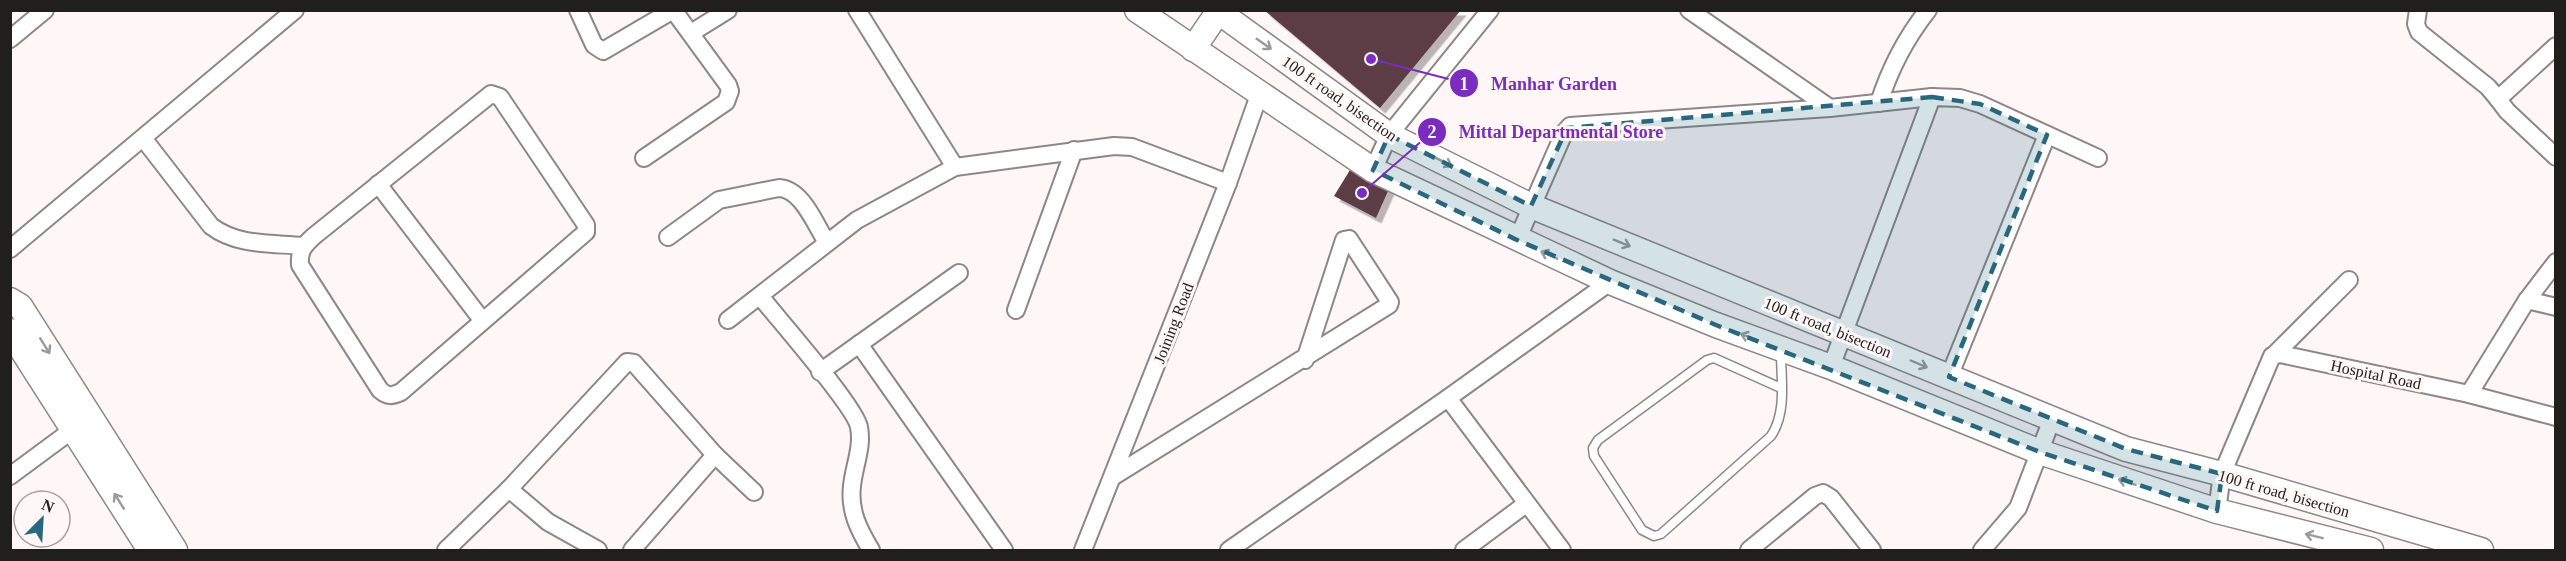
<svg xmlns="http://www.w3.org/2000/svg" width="2566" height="561" viewBox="0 0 2566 561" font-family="'Times New Roman',serif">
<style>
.building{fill:#5c3e44;filter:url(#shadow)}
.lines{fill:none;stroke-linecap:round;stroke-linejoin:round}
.lane-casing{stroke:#8e8688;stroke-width:11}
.street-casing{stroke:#8e8688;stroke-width:20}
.secondary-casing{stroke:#8e8688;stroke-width:27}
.lane{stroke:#fff;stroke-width:8}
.street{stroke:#fff;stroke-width:16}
.secondary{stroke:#fff;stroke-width:24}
.oneway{stroke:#9b9a9a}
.marked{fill:#28677d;fill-opacity:0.2;stroke:#28677d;stroke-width:4.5;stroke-dasharray:12 8;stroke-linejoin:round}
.labels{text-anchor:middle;stroke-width:6;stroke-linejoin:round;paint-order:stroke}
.street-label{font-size:16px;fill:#211e1e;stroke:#fef6f7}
.leader{fill:none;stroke:#7b2cbf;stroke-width:2}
.callout-dot{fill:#7b2cbf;stroke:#fef6f7;stroke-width:2}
.mark-label{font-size:18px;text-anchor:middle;font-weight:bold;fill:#fff}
.callout-label{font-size:18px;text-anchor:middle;font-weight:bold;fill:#7b2cbf;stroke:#fef6f7;stroke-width:6;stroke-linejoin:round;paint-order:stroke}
</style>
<defs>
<filter id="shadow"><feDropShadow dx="5.5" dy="5.5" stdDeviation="0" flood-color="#0004"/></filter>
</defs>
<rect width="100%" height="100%" fill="#fef6f7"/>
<g class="building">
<polygon points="1264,10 1461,10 1380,108"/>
<polygon points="1350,170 1389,189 1376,218 1334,196"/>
</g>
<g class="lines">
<g class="lane-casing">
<path id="lane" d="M 1781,388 L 1714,358 L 1707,360 L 1598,440 L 1593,448 L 1594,456 L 1642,530 L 1654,536 L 1661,534 L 1771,436 C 1787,412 1781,380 1781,352"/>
</g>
<g class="street-casing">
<g id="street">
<polyline points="578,10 594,45 603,51 673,10"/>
<polyline points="857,10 955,167"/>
<polyline points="1689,10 1830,108"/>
<polyline points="2418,10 2416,24 2419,32 2488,87 2498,99 2556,46"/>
<polyline points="691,33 728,10"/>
<polyline points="10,39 45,10"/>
<path d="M 491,94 L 500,97 L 586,225 L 586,232 L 401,392 C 392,396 388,397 380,390 L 300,265 C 299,251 303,246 314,236 Z"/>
<polyline points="2498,99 2507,111 2556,157"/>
<path d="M 1879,103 C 1890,68 1905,39 1928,10"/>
<path d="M 143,138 L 211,226 C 237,246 272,243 303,246"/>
<polyline points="644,158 726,102 730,91 728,85 674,11"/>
<polyline points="1373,170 1389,135 1490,10"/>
<polyline points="378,184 482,320"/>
<path d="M 668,237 L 719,200 L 779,188 C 802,189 815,224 826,241"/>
<polyline points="1517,240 1564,133 1570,126 1830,108 1932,97"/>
<polyline points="10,249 295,10"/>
<path d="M 760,296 C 778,319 855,406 859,427 C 863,447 854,466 852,486 C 849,511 859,530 871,550"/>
<polyline points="2527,300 2556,262"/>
<polyline points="1016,310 1074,150"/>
<polyline points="728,320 857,220 955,167 1114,146 1132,147 1228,183"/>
<polyline points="859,344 1004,550"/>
<polyline points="2275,354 2349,280"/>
<polyline points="1831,367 1932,97 1960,98 1980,104 2098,158"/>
<polyline points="820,372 959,273"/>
<polyline points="1949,377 2047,135"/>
<polyline points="2469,394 2556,417"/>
<polyline points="10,476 79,425"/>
<polyline points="1114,476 1389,305 1390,302 1349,239 1344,240 1305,360"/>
<polyline points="509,489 548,522 598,550"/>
<polyline points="2217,511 2222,474 2272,356 2280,354 2469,394 2527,300 2556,307"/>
<polyline points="446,550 509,489 627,362 634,363 715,455 754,492"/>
<polyline points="632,550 715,455"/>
<polyline points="1083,550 1228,183 1259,95"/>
<polyline points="1229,550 1448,398"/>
<polyline points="1464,550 1526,504"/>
<polyline points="1562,550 1448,398 1610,282"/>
<polyline points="1749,550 1815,496 1823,493 1831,498 1872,550"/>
<polyline points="1982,550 2018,508 2052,419"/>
</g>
</g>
<g class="secondary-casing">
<g id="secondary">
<polyline points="1137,10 1373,170 1610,282 1716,325 1831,367 2040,452 2217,511 2371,550"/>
<polyline points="1216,10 1389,135 1531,206 2126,449 2222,474 2481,550"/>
<polyline points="1193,49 1218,12"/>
<polyline points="10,300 20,306 175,550"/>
<polyline points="10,331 150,550"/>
</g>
</g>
<use href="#lane" class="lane"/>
<use href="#street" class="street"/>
<use href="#secondary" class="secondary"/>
</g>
<defs><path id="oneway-shaft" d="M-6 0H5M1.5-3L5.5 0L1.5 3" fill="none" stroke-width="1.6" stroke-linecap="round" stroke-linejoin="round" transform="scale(1.5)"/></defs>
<g class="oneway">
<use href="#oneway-shaft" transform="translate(1264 44) rotate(35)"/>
<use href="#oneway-shaft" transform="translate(1444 162) rotate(27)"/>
<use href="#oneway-shaft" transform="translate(1622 243) rotate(22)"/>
<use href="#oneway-shaft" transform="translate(1549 255) rotate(-156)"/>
<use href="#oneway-shaft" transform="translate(1749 337) rotate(-160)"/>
<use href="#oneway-shaft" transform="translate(45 346) rotate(58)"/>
<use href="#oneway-shaft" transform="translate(1919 364) rotate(23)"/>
<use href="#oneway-shaft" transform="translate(2127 482) rotate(-162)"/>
<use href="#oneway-shaft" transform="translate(119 501) rotate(-122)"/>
<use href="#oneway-shaft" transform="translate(2314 536) rotate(-166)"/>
</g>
<path class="marked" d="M 1932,97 L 1980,104 L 2047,135 L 1949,377 L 2126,449 L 2222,474 L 2217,511 L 2040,452 L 1716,325 L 1517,240 L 1373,170 L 1389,135 L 1531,206 L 1567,128 Z"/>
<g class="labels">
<g class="street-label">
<text transform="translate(1340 98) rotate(35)" y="6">100 ft road, bisection</text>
<text transform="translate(1173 323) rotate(-69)" y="6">Joining Road</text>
<text transform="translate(1828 327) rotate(22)" y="6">100 ft road, bisection</text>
<text transform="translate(2376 374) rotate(12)" y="6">Hospital Road</text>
<text transform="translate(2284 493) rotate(16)" y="6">100 ft road, bisection</text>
</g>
</g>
<path class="leader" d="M1371 59L1464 83M1362 193L1432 132"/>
<g class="callout-dot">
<circle cx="1371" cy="59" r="6"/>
<circle cx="1362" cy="193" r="6"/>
<circle cx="1464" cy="83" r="15"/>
<circle cx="1432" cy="132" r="15"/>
</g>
<g class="mark-label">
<text x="1464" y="90">1</text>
<text x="1432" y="138">2</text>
</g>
<g class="callout-label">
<text x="1554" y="90">Manhar Garden</text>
<text x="1561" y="138">Mittal Departmental Store</text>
</g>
<rect width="2566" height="561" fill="none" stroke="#211e1e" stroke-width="24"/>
<g transform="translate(42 519) rotate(24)"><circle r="28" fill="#fef6f7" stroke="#a6a0a0" stroke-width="1.5"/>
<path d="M0-4.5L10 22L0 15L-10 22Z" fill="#28677d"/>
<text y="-9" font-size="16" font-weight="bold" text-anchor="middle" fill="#211e1e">N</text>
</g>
</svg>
